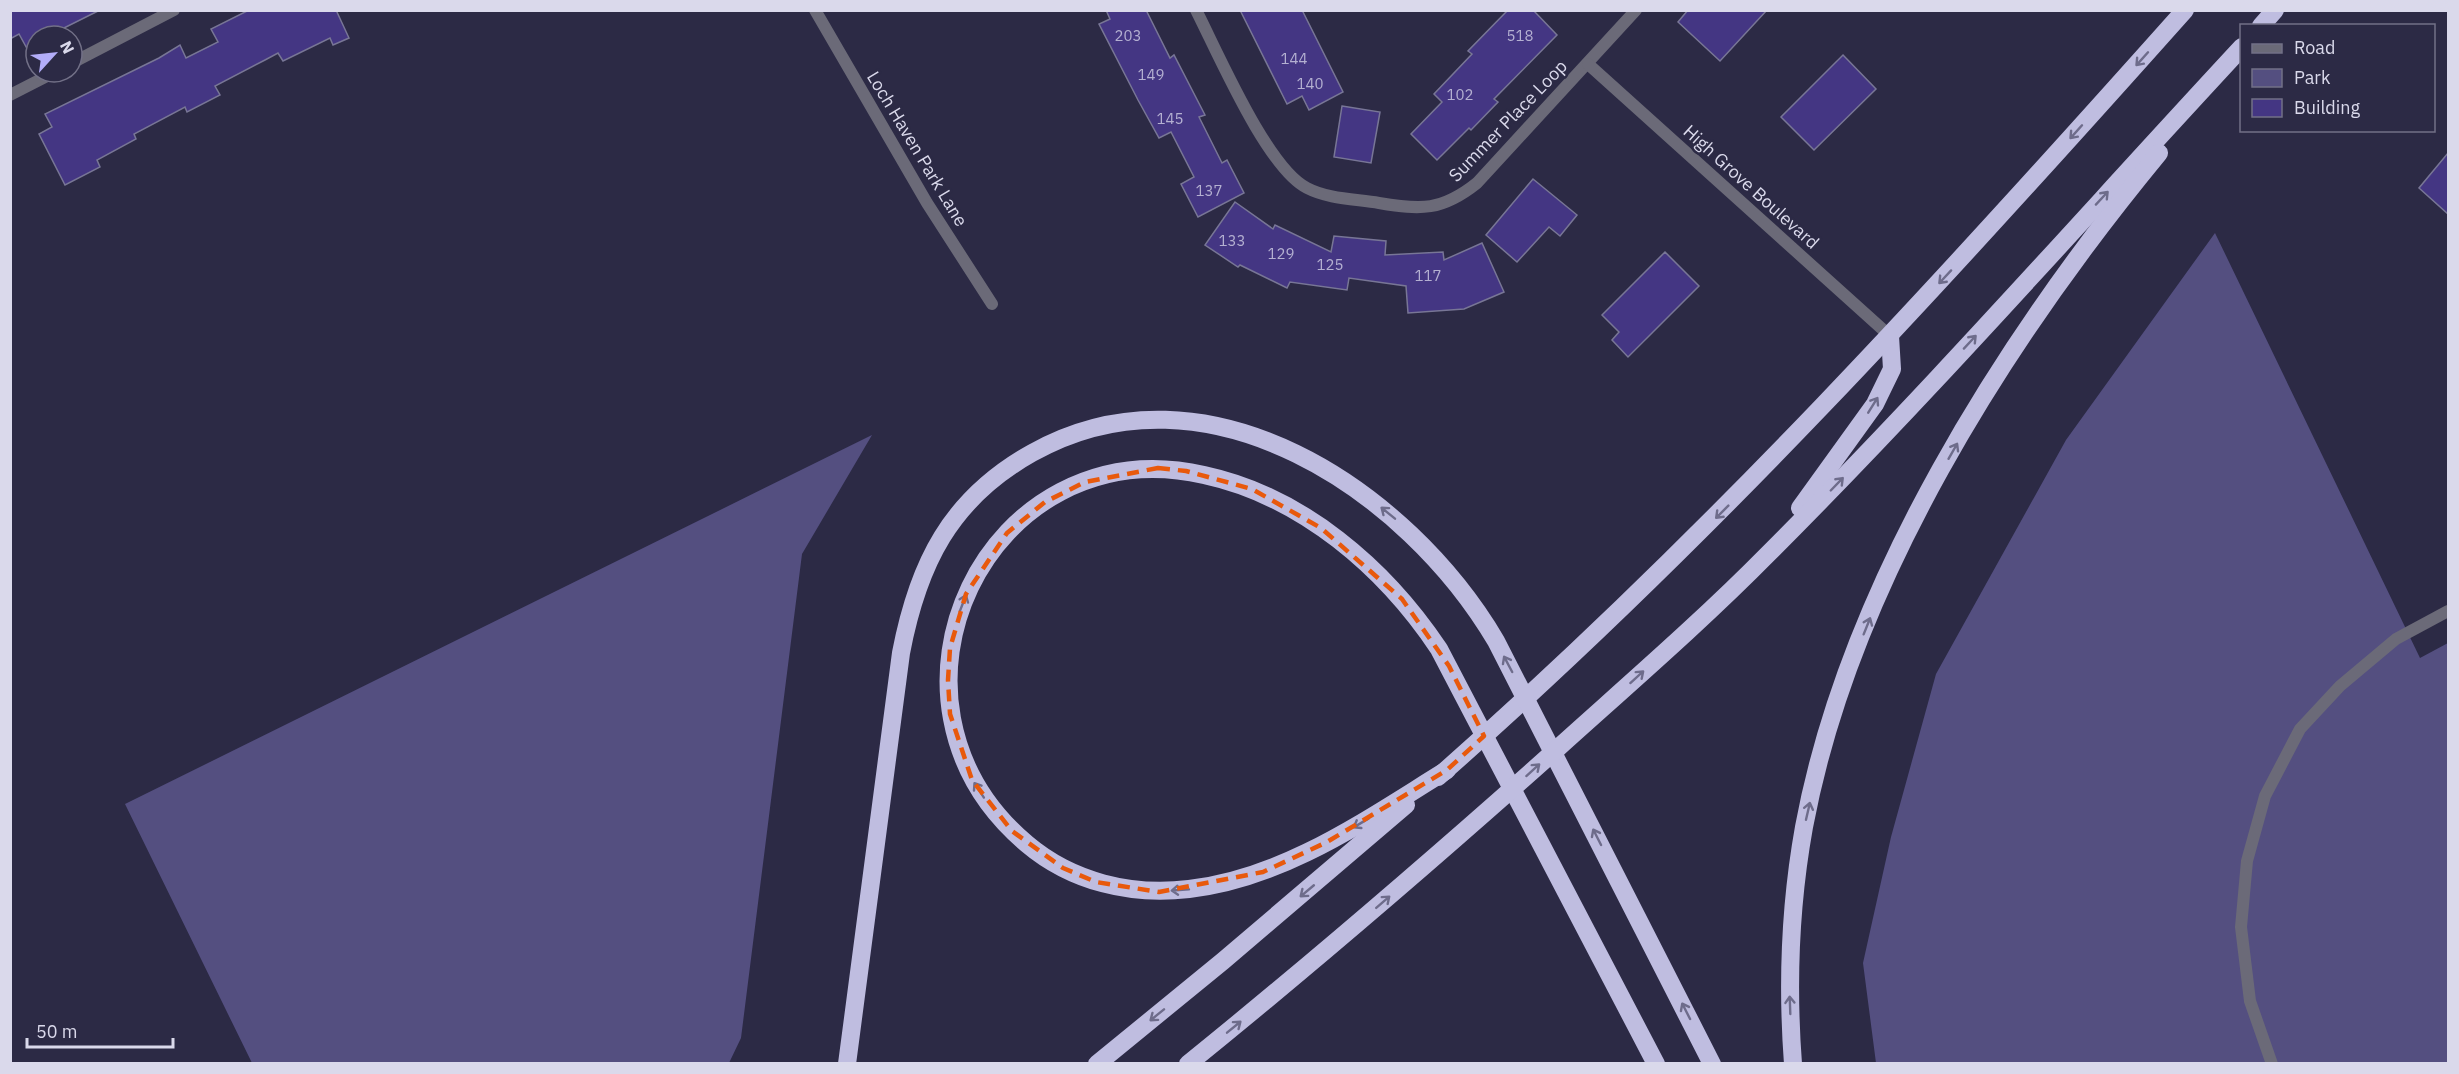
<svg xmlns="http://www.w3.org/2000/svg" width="2459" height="1074" viewBox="0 0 2459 1074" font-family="'IBM Plex Sans',sans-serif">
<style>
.green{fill:#544f80}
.building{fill:#443683;stroke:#787696;stroke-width:1.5}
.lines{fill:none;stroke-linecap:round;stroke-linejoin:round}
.street{stroke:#6b6a78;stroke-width:12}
.highway{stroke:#bfbde0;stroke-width:18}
.oneway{stroke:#6e6c8b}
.marked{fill:none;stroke:#e8590c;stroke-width:4.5;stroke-dasharray:12 8;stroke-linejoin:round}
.labels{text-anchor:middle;stroke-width:5;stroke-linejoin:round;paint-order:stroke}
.number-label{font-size:15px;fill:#b4b0d1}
.street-label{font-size:18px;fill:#dad9eb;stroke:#2c2a45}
</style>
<rect width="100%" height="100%" fill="#2c2a45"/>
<g class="green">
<polygon points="2215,233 2420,658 2448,643 2448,1063 1876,1063 1863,963 1891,837 1936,674 2066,440"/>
<polygon points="872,435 802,554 741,1038 729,1063 252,1063 125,804"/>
</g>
<g class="building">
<polygon points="10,10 100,10 48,36 36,36 36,65 19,34 10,39"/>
<polygon points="249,10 336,10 349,38 333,45 330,38 283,61 278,53 265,60 215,86 220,95 187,112 185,107 134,134 136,139 97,160 100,167 65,185 39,134 52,127 45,114 159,58 180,45 186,58 218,42 211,29"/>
<polygon points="1106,10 1146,10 1170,58 1174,55 1205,115 1199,117 1222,163 1227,160 1244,193 1198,217 1181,184 1194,177 1171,132 1159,138 1138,100 1099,24 1110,19"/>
<polygon points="1240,10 1302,10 1343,92 1309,110 1302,96 1287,104"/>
<polygon points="1508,10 1533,10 1557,35 1494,99 1498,102 1471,130 1469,128 1437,160 1411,134 1442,102 1434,94 1472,54 1468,51"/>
<polygon points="1688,10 1767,10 1720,61 1678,22"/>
<polygon points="1843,55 1876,89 1814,150 1781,117"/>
<polygon points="1342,106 1380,112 1371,163 1334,157"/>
<polygon points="2448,153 2448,214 2419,188"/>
<polygon points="1533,179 1577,215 1560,236 1549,227 1517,262 1486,235"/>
<polygon points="1235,202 1273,229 1275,225 1331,252 1334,236 1386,241 1385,255 1443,252 1444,260 1482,243 1504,292 1464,309 1408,313 1406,286 1349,278 1347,290 1290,282 1287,288 1240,265 1238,267 1205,245"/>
<polygon points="1665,252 1699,286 1628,357 1612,340 1619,332 1602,315"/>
</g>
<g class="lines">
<g class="street">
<polyline points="815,10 927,203 992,304"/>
<path d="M 1196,10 C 1218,53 1267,168 1307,188 C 1328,199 1355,199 1379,203 C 1421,210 1442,211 1477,183 L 1636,10"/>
<polyline points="72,63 174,10"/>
<polyline points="1588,64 1890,336"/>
<polyline points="10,95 55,72"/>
<polyline points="2272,1064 2250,1001 2241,927 2247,861 2265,796 2300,729 2340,686 2396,639 2448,611"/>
</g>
<g class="highway">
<polyline points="2261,26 2275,10"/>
<polyline points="1800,508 1875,404 1892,369 1890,336"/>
<path d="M 1447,770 C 1367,819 1285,878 1189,889 C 1131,896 1072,882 1027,844 C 856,700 987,426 1204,475 C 1302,496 1385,568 1439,649 L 1656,1064"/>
<path d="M 1438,777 C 1707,541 1947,277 2185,10"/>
<path d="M 847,1064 L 901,653 C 918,564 950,499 1032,453 C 1206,355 1407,490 1496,641 L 1712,1064"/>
<polyline points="1097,1064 1223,961 1406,805"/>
<path d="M 1188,1064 C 1314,962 1437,856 1558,748 C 1629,684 1702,621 1769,553 C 1932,390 2085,216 2242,47"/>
<path d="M 1793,1064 C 1787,984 1790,905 1804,827 C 1849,585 2004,341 2159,153"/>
</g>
</g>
<defs><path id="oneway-shaft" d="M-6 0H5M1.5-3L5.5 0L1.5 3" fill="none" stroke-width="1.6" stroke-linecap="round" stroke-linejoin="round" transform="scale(1.5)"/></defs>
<g class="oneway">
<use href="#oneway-shaft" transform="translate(2142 59) rotate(132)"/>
<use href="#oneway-shaft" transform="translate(2076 132) rotate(132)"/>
<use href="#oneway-shaft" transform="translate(2102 198) rotate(-47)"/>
<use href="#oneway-shaft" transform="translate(1945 277) rotate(133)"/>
<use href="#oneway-shaft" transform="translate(1970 342) rotate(-47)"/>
<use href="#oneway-shaft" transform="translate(1873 405) rotate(-58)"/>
<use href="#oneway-shaft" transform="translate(1953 451) rotate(-60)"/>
<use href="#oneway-shaft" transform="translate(1837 484) rotate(-46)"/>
<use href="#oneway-shaft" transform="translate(1722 512) rotate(135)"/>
<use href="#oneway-shaft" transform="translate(1388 513) rotate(-141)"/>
<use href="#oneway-shaft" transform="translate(963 603) rotate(-69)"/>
<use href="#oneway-shaft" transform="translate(1867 626) rotate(-68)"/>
<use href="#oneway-shaft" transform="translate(1508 664) rotate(-118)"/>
<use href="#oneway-shaft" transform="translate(1637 677) rotate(-42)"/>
<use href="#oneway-shaft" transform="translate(1533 770) rotate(-42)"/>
<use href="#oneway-shaft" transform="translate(979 790) rotate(-123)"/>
<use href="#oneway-shaft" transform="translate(1808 811) rotate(-77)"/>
<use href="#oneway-shaft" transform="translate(1361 823) rotate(149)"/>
<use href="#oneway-shaft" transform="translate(1597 837) rotate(-117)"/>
<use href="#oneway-shaft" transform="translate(1180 890) rotate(176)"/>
<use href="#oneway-shaft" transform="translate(1307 891) rotate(140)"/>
<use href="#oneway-shaft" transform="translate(1383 902) rotate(-41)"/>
<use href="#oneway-shaft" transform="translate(1790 1005) rotate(-92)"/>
<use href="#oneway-shaft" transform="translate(1686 1011) rotate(-117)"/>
<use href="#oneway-shaft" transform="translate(1157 1015) rotate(141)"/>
<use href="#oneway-shaft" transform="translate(1234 1027) rotate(-39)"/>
</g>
<path class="marked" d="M 1158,468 L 1186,471 L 1252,489 L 1321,528 L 1402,599 L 1449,666 L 1484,736 L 1447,770 L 1327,842 L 1263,872 L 1159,892 L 1096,882 L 1063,868 L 1012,831 L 972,780 L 950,714 L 948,680 L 950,648 L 966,594 L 1007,533 L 1045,502 L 1085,482 Z"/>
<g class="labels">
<g class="number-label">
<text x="1128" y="41">203</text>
<text x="1520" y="41">518</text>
<text x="1294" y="64">144</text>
<text x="1151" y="80">149</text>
<text x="1310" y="89">140</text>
<text x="1460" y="100">102</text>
<text x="1170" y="124">145</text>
<text x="1209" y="196">137</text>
<text x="1232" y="246">133</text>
<text x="1281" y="259">129</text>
<text x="1330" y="270">125</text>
<text x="1428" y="281">117</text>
</g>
<g class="street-label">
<text transform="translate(1508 121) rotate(-46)" y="6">Summer Place Loop</text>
<text transform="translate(917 149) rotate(59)" y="6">Loch Haven Park Lane</text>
<text transform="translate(1751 187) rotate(42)" y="6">High Grove Boulevard</text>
</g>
</g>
<rect width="2459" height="1074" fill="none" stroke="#dad9eb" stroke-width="24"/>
<rect x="2240" y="24" width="195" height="108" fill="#2c2a45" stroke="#727087" stroke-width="1.5"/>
<rect x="2252" y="44" width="30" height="9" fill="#6b6a78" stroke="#727087" stroke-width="1.5"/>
<text x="2294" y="54" font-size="18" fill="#dad9eb">Road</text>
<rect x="2252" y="69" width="30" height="18" fill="#544f80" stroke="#727087" stroke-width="1.5"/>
<text x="2294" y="84" font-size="18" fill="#dad9eb">Park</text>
<rect x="2252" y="99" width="30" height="18" fill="#443683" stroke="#727087" stroke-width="1.5"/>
<text x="2294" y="114" font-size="18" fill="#dad9eb">Building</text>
<g transform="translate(54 54) rotate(63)"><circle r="28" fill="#2c2a45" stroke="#727087" stroke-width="1.5"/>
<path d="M0-4.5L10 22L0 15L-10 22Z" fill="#b3adf9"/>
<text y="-9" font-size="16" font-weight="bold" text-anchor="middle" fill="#dad9eb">N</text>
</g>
<path d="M27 1038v9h146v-9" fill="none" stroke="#dad9eb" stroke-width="3"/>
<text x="36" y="1038" font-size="18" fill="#dad9eb" stroke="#2c2a45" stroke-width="4.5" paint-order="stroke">50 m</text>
</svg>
